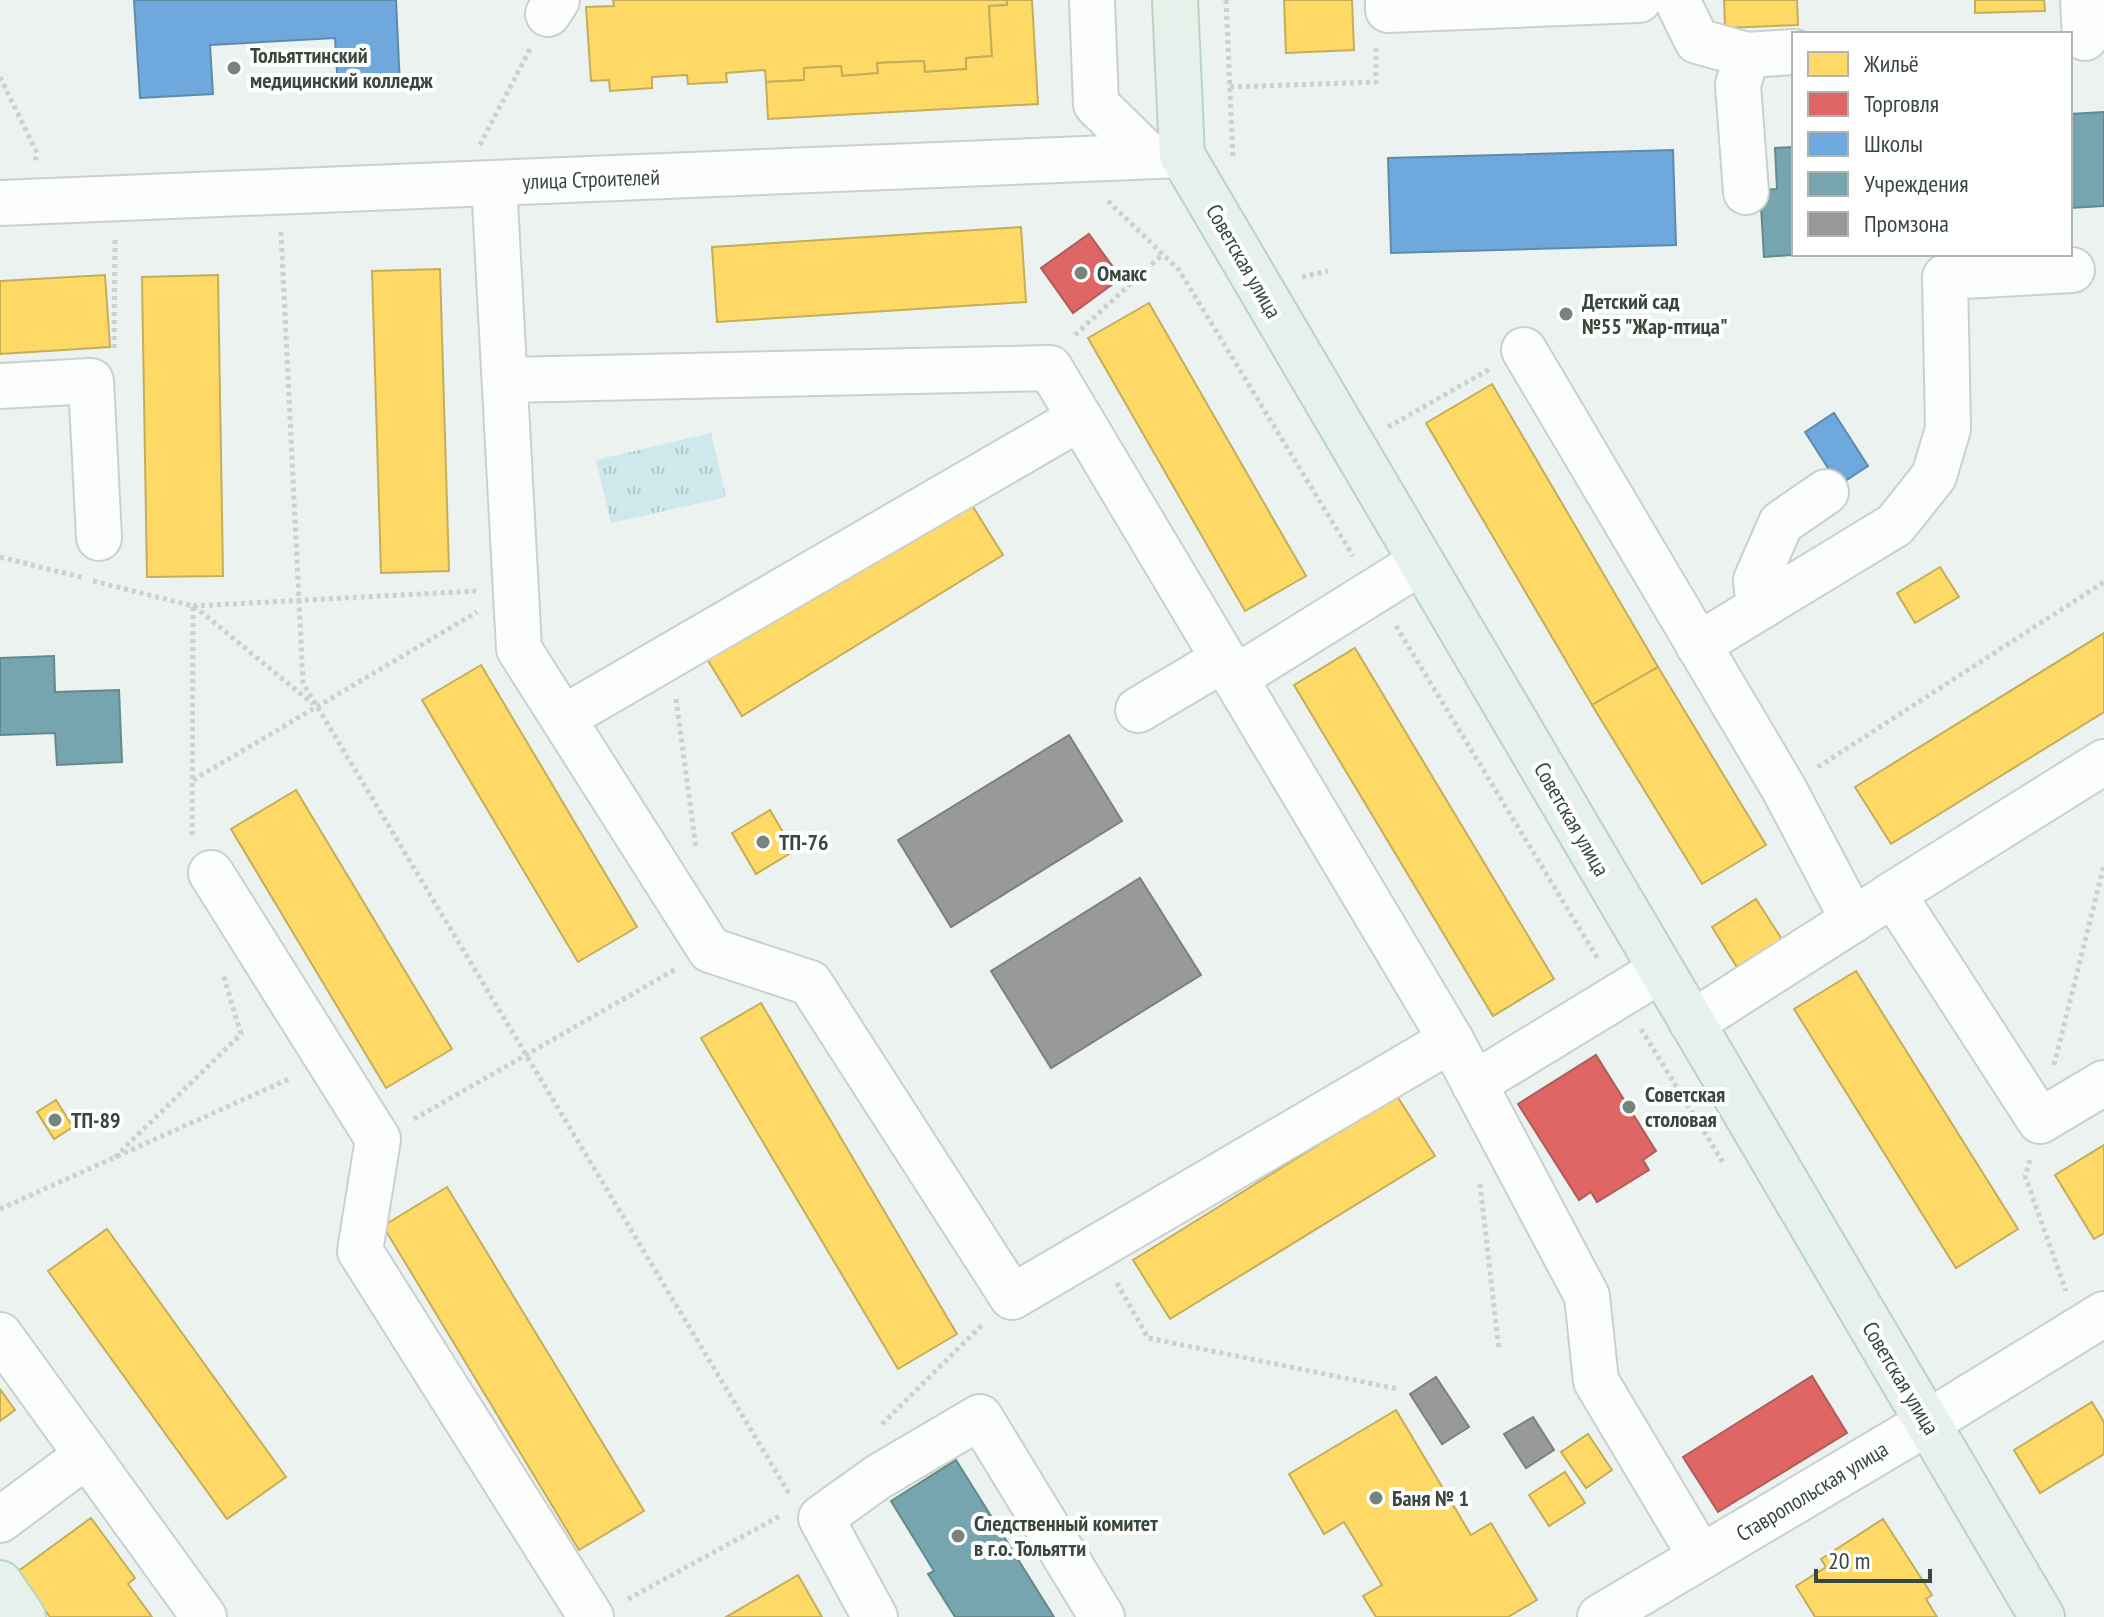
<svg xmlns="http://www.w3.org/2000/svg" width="2104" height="1617" viewBox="0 0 2104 1617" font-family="'PT Sans Narrow',sans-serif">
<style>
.park{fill:url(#park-tufts)}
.homes{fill:#ffd966;stroke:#c3ae59;stroke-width:2}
.shops{fill:#e06666;stroke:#ae5d59;stroke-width:2}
.schools{fill:#6fa8dc;stroke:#5e8bac;stroke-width:2}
.public{fill:#76a5af;stroke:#63898c;stroke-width:2}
.industry{fill:#999;stroke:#7c817d;stroke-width:2}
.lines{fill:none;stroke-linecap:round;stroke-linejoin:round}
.minor-casing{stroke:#cad0cc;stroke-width:48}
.major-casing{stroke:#bad4c4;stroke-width:48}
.path{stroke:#cbd2cd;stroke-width:5;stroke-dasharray:4 4;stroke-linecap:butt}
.minor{stroke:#fcfdfd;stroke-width:44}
.major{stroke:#e5f1ea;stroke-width:44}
.poi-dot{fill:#77847b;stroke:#fff;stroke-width:3}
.labels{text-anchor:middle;stroke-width:8;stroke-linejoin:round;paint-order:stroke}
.poi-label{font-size:22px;font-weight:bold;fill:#38483c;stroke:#fff;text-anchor:start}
.street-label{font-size:22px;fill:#38483c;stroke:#fff}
</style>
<defs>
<pattern id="park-tufts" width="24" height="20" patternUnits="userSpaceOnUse" patternTransform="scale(2)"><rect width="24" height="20" fill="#cde9eb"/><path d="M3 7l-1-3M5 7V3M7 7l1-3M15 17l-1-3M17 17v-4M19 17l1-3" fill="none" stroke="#b1c9ca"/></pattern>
</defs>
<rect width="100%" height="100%" fill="#ecf2ef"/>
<polygon class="park" points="711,433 726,497 611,523 596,460"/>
<g class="homes">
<polygon points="613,0 1007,0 1007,5 989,6 992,56 966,58 966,69 925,72 924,61 877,63 878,73 842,76 841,66 804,68 804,80 766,82 765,70 726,73 727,82 688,84 687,75 652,77 652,88 610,91 609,80 591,81 586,7 614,6"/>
<polygon points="1007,0 1032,0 1038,104 768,119 766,82 804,80 804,68 841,66 842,76 878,73 877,63 924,61 925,72 966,69 966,58 992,56 989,6 1007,5"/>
<polygon points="1284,0 1352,0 1354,50 1286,53"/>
<polygon points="1724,0 1797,0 1798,25 1725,28"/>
<polygon points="1975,0 2044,0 2045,11 1975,13"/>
<polygon points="1021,227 1026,302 717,322 712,247"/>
<polygon points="440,269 449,571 381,573 372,271"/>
<polygon points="105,275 110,347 0,354 0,281"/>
<polygon points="218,275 223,576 147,577 142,277"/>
<polygon points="1149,303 1306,576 1245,611 1088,338"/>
<polygon points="1492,384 1658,667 1592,705 1426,423"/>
<polygon points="965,494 1003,555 742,716 704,654"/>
<polygon points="1940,567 1959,597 1915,623 1897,593"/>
<polygon points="2104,633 2104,712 1891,844 1855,787"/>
<polygon points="1355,648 1554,979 1493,1016 1294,685"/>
<polygon points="481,665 637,927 578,962 422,700"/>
<polygon points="1658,667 1766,845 1702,884 1592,705"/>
<polygon points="296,790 452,1049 386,1088 231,829"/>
<polygon points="770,810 794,851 756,874 732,833"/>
<polygon points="1756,899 1785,944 1740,972 1712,927"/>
<polygon points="1856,971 2018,1229 1956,1268 1794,1009"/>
<polygon points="761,1003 957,1334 898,1369 701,1038"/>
<polygon points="1397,1096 1435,1156 1170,1319 1133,1260"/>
<polygon points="56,1100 73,1127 54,1139 37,1112"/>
<polygon points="2104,1145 2104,1233 2094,1239 2055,1175"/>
<polygon points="447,1187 644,1511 579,1550 383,1226"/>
<polygon points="107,1229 286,1477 227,1519 48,1271"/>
<polygon points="0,1389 15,1410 0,1421"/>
<polygon points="2092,1402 2104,1422 2104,1454 2040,1493 2014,1450"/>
<polygon points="1396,1410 1471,1535 1491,1523 1537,1600 1508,1617 1376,1617 1363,1596 1382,1585 1344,1522 1324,1534 1289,1474"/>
<polygon points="1588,1434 1612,1470 1586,1488 1561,1452"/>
<polygon points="1565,1472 1585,1503 1549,1526 1529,1495"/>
<polygon points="91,1518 135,1578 128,1584 152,1617 50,1617 17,1572"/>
<polygon points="1883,1519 1932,1595 1926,1599 1937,1617 1815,1617 1796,1586 1826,1567 1821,1559"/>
<polygon points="798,1575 822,1617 726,1617"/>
</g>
<g class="shops">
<polygon points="1089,234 1121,278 1073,313 1041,268"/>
<polygon points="1596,1055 1656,1151 1643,1160 1649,1170 1597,1202 1591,1192 1579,1200 1518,1104"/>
<polygon points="1812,1376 1847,1433 1718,1512 1683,1457"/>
</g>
<g class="schools">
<polygon points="134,0 396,0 400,86 338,90 335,38 210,45 213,94 140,98"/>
<polygon points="1673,150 1676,245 1391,253 1388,158"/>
<polygon points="1834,413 1868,466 1839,485 1805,432"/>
</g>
<g class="public">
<polygon points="2104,112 2104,206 2070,208 2070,114"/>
<polygon points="1794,147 1794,254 1805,254 1764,257 1760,190 1777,189 1775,148"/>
<polygon points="54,656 55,692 119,690 122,762 57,765 55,733 0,735 0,658"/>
<polygon points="956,1460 1054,1617 955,1617 928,1574 934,1571 891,1501"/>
</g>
<g class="industry">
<polygon points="1069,735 1122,821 951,927 898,840"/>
<polygon points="1140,878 1201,975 1051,1068 991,971"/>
<polygon points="1436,1377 1469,1427 1442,1444 1410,1394"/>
<polygon points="1533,1417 1554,1450 1526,1468 1504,1434"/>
</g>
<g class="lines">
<g class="minor-casing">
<g id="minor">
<polyline points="1092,0 1096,104 1149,156"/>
<polyline points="1388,0 1388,10 1639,0"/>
<polyline points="1677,0 1697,41 1747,55 1794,52"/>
<polyline points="2083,0 2085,38"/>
<polyline points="548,14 557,0"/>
<polyline points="494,183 519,649 710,950 810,983 1012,1297 1451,1040 1050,368 505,380"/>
<polyline points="1746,192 1738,85 1747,55"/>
<polyline points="0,203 1182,155"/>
<polyline points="1524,350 1784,789 1853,920 1692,1023"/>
<polyline points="0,386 91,381 99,538"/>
<polyline points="1759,608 1756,580 1781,523 1826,492"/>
<polyline points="1698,645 1895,525 1934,476 1948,429 1945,277 2072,270"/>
<polyline points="1235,678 1421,562"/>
<polyline points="1138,710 1224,659"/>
<polyline points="563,718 1080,418"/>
<polyline points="211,873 378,1139 360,1251 591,1617"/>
<polyline points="1893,894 2104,762"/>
<polyline points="1853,920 1893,894 2040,1121 2104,1083"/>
<polyline points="1451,1040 1587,1296 1596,1381 1701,1557"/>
<polyline points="1474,1084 1661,970"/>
<polyline points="0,1335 204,1617"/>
<polyline points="0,1520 87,1455"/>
<polyline points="875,1617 821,1518 878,1477 980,1417 1102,1617"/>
<polyline points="1600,1617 1927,1423 2104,1314"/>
</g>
</g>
<g class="major-casing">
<g id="major">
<polyline points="1175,0 1182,155 2042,1617"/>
<polyline points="0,1583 23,1617"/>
</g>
</g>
<g class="path">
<polyline points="1226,0 1233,159"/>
<polyline points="0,77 37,153 35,163"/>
<polyline points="1230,87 1376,82 1376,46"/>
<polyline points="480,145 531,47"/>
<polyline points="1108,201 1179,270 1353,556"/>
<polyline points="281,232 303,683 790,1495"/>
<polyline points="1302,277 1328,271"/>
<polyline points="1075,335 1163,254"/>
<polyline points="114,348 115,238"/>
<polyline points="1388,427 1490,369"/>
<polyline points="0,557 84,578"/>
<polyline points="93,581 193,606 192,837"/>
<polyline points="193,606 476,591"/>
<polyline points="194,606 313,704"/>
<polyline points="1396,626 1598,959"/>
<polyline points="676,699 696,848"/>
<polyline points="1818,767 2104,582"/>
<polyline points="193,780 477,612"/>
<polyline points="1641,1029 1724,1164"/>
<polyline points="2054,1065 2104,865"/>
<polyline points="414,1119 676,969"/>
<polyline points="115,1157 241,1034 223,974"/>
<polyline points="2030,1160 2025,1176 2066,1291"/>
<polyline points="1480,1184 1499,1350"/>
<polyline points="0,1209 291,1078"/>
<polyline points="1117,1283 1148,1338 1398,1389"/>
<polyline points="882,1424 983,1324"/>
<polyline points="628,1599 780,1516"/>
</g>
<use href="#minor" class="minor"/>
<use href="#major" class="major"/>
</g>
<g class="poi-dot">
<circle cx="234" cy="68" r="8"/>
<circle cx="1081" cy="273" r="8"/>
<circle cx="1566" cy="314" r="8"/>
<circle cx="763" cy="842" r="8"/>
<circle cx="1629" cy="1107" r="8"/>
<circle cx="55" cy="1120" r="8"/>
<circle cx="1376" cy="1498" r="8"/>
<circle cx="958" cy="1536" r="8"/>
</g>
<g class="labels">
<g class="poi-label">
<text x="250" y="63">Тольяттинский<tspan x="250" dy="25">медицинский колледж</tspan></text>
<text x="1097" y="281">Омакс</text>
<text x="1582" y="309">Детский сад<tspan x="1582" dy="25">№55 "Жар-птица"</tspan></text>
<text x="779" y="850">ТП-76</text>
<text x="1645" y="1102">Советская<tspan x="1645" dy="25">столовая</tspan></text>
<text x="71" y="1128">ТП-89</text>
<text x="1392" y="1506">Баня № 1</text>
<text x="974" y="1531">Следственный комитет<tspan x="974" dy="25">в г.о. Тольятти</tspan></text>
</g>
<g class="street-label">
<text transform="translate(591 179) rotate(-2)" y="8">улица Строителей</text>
<text transform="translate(1244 261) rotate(60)" y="8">Советская улица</text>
<text transform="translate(1572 819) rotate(60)" y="8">Советская улица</text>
<text transform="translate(1901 1378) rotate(59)" y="8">Советская улица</text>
<text transform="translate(1812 1491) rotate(-31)" y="8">Ставропольская улица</text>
</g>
</g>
<rect x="1792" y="32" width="280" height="224" fill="#ffffff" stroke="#afb6b1" stroke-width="2"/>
<rect x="1808" y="52" width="40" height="24" fill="#ffd966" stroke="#afb6b1" stroke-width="2"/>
<text x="1864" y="72" font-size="24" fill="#38483c">Жильё</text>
<rect x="1808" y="92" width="40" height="24" fill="#e06666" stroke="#afb6b1" stroke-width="2"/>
<text x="1864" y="112" font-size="24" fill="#38483c">Торговля</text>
<rect x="1808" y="132" width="40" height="24" fill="#6fa8dc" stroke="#afb6b1" stroke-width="2"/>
<text x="1864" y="152" font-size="24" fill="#38483c">Школы</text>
<rect x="1808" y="172" width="40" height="24" fill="#76a5af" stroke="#afb6b1" stroke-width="2"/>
<text x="1864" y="192" font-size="24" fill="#38483c">Учреждения</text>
<rect x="1808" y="212" width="40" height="24" fill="#999999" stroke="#afb6b1" stroke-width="2"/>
<text x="1864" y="232" font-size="24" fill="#38483c">Промзона</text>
<path d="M1816 1569v12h114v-12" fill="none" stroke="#38483c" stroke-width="4"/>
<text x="1828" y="1569" font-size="24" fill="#38483c" stroke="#ffffff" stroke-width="6" paint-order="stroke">20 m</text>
</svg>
